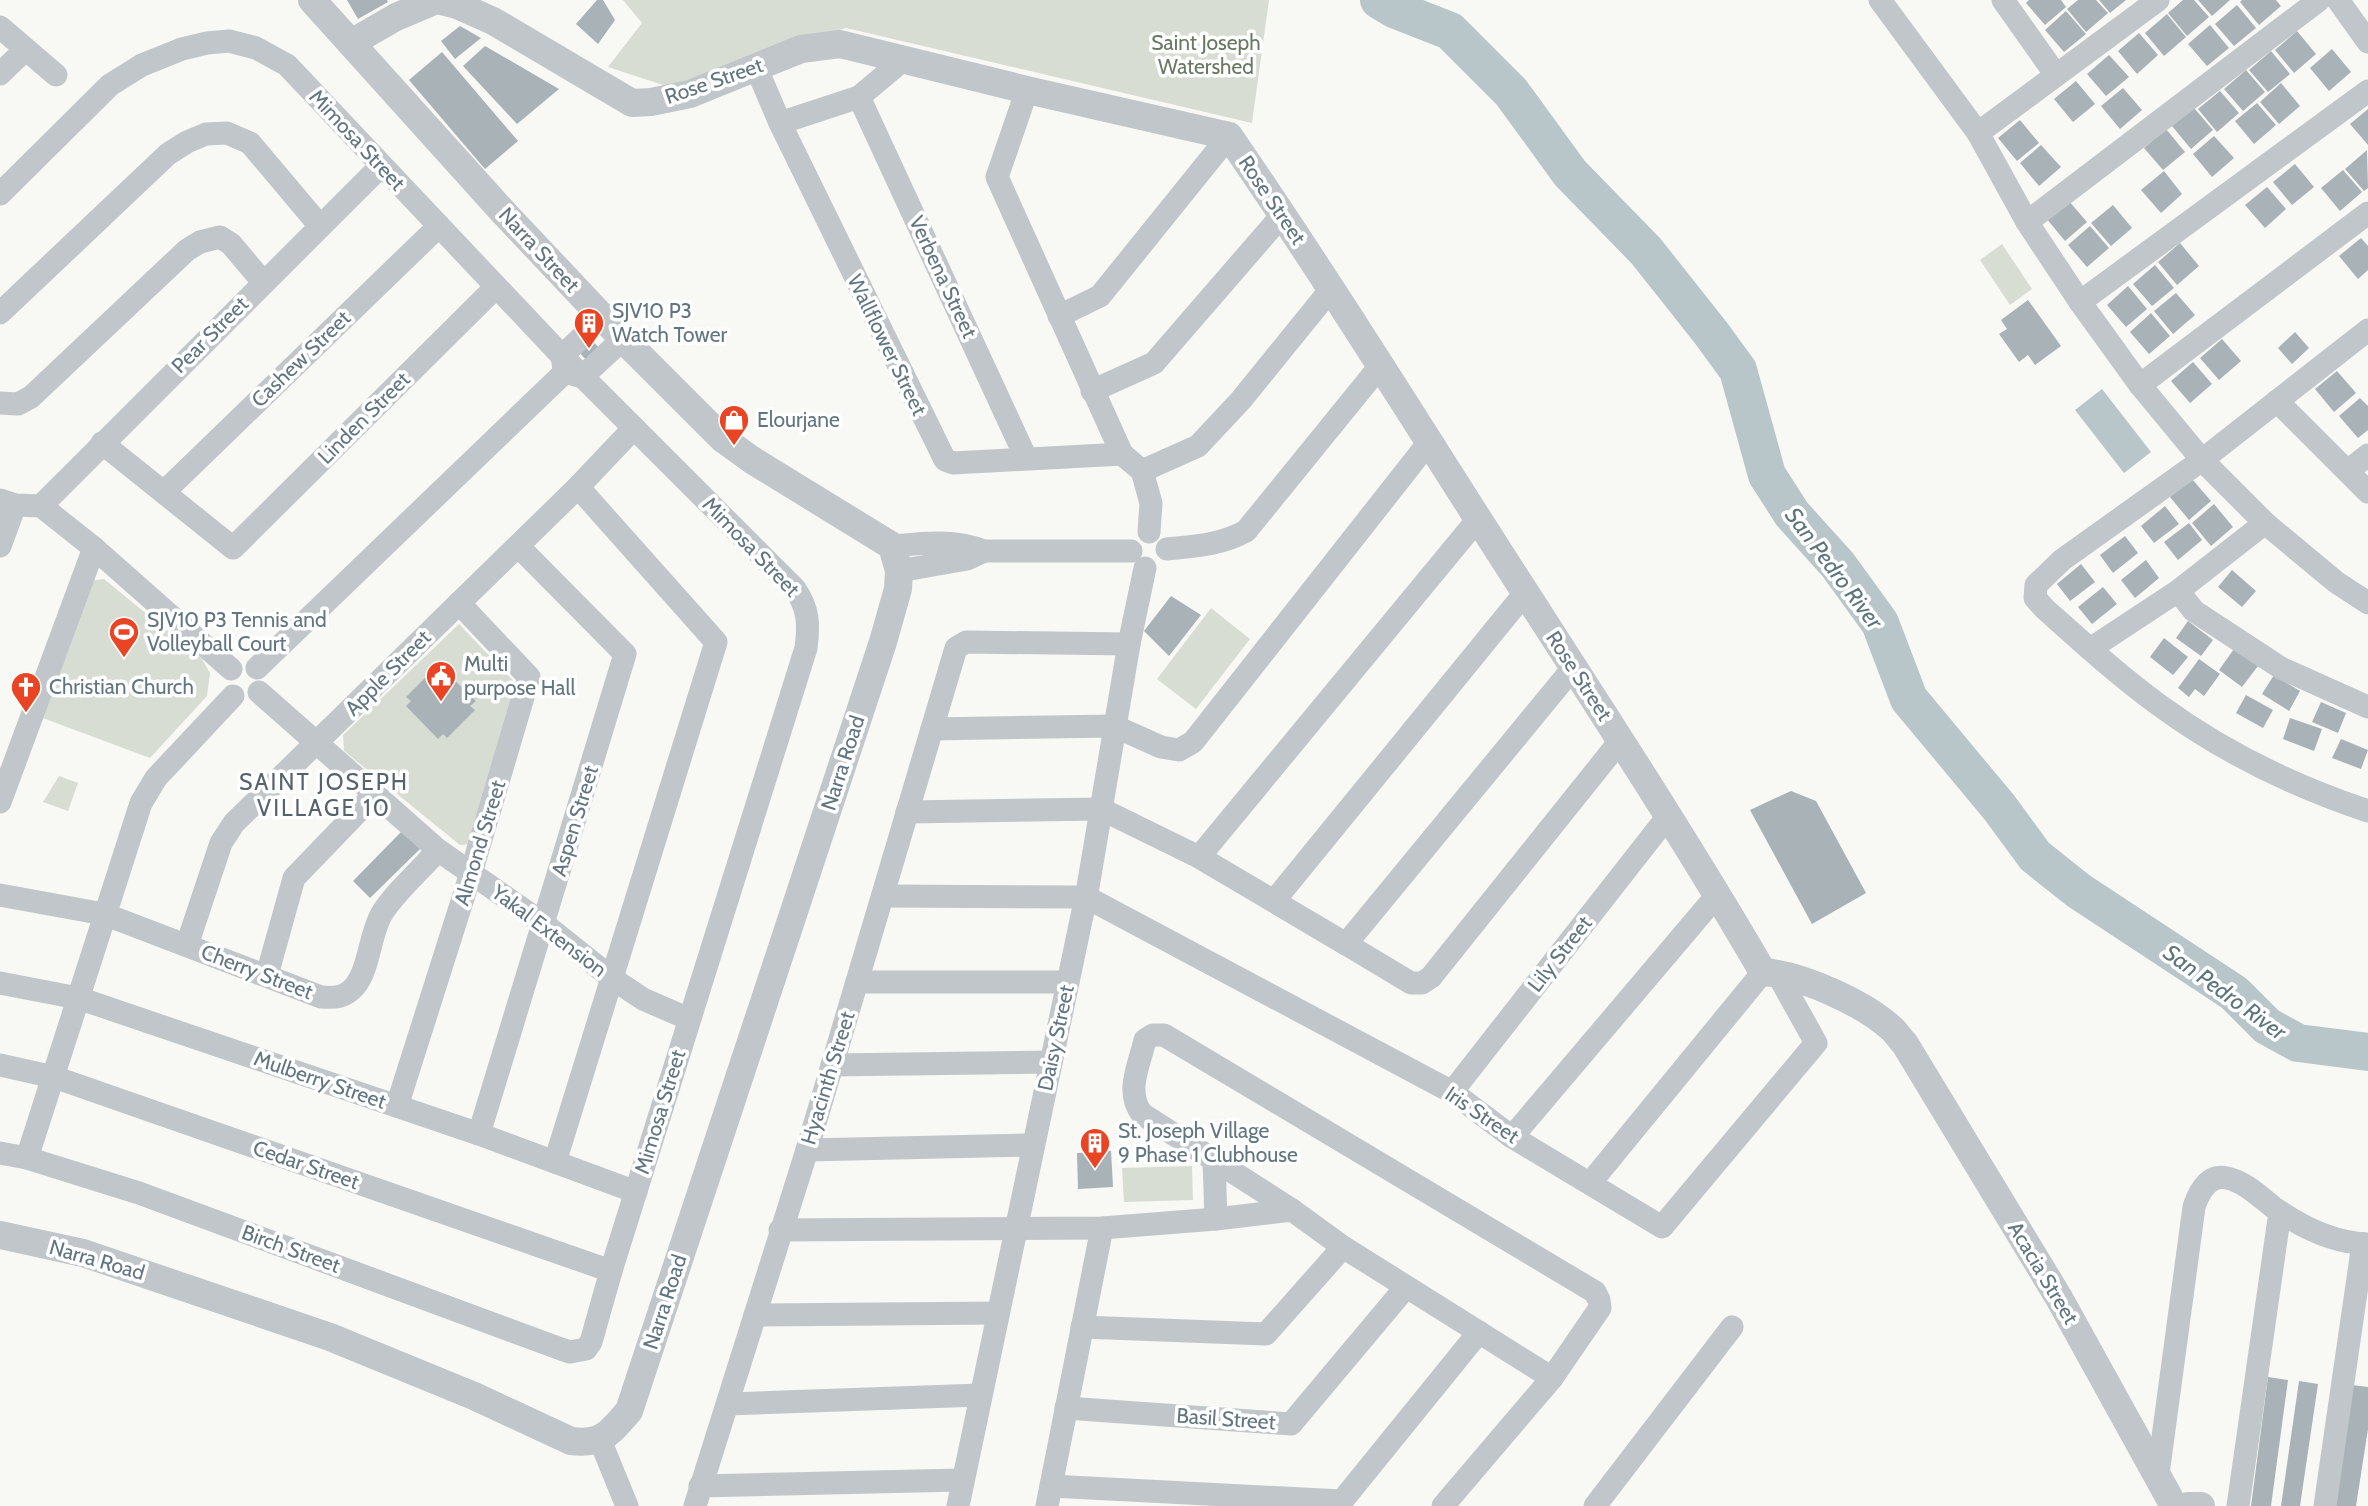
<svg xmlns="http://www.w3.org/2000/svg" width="2368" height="1506" viewBox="0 0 2368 1506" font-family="Cabin,sans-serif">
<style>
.green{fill:#d8ddd4}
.water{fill:#b8c6c9}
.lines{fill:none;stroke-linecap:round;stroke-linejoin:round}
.river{stroke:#b8c6c9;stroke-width:38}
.building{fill:#a8b2b7}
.minor{stroke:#c0c6c9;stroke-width:23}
.tertiary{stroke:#c0c6c9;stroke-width:28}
.labels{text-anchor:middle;stroke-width:7;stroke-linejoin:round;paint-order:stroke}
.park-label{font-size:21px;fill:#677961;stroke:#fff}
.street-label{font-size:21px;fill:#627681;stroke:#fff}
.poi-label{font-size:21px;fill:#627681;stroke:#fff;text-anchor:start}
.water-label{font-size:23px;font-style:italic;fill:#5d767c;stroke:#fff}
.neighbourhood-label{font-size:23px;letter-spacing:2px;fill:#54636c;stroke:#fff}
</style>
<rect width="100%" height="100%" fill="#f8f8f5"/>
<g class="green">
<polygon points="623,0 1269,0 1252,123 846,28 669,87 608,67 642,23"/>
<polygon points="2002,244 2032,289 2010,305 1980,260"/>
<polygon points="104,579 202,659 210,673 207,696 150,758 40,717 89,581"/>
<polygon points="1211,608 1250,639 1196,709 1157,679"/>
<polygon points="459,624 521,689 473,844 460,845 344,751 343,735"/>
<polygon points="59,776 78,783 68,811 43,802"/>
<polygon points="1192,1166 1193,1200 1124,1202 1122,1168"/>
</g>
<polygon class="water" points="2102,389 2151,452 2124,473 2075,410"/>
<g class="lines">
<polyline class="river" points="1379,0 1394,9 1450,31 1511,92 1570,173 1646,251 1711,333 1738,370 1767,475 1792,514 1838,565 1880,623 1909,699 1999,807 2035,856 2079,891 2234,993 2267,1026 2298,1043 2368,1052"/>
</g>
<g class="building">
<polygon points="347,0 387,0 388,2 358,19"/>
<polygon points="597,0 603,0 615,20 598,44 576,24"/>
<polygon points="2029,0 2061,0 2066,7 2045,25 2026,3"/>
<polygon points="2078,0 2096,0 2108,13 2086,32 2067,9"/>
<polygon points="2099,0 2126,0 2110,13"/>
<polygon points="2183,0 2194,0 2209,17 2187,36 2168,13"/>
<polygon points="2198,0 2230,0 2212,16"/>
<polygon points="2242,0 2276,0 2281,6 2259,25 2240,2"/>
<polygon points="2237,5 2256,28 2234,46 2215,24"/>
<polygon points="2066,11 2086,34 2064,52 2045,30"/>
<polygon points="2167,14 2186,37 2164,56 2145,33"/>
<polygon points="2210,25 2229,48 2207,66 2188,44"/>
<polygon points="460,26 481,38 455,59 441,41"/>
<polygon points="2297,31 2316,54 2294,73 2275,50"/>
<polygon points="2139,33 2158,55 2137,74 2118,51"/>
<polygon points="485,46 559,89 517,124 463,66"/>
<polygon points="2332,49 2351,72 2329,91 2310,68"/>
<polygon points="2271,51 2290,74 2268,92 2249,70"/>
<polygon points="442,52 518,141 485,169 409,80"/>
<polygon points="2109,55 2129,77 2106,96 2087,74"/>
<polygon points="2246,70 2265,92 2243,111 2224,89"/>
<polygon points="2076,81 2095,104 2073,122 2054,99"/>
<polygon points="2281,83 2300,106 2279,124 2260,102"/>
<polygon points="2123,88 2142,110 2120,129 2101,106"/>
<polygon points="2220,91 2239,113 2217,132 2198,109"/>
<polygon points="2257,103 2276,125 2254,144 2235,121"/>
<polygon points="2194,108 2213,130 2191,149 2172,126"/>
<polygon points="2368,109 2368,145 2350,124"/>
<polygon points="2020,120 2039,143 2017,161 1998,138"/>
<polygon points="2166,129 2185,152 2163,170 2144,148"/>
<polygon points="2214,136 2234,158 2212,177 2193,154"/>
<polygon points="2041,145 2061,167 2039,186 2020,163"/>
<polygon points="2367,150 2368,188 2364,191 2345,169"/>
<polygon points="2295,164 2314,187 2292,205 2273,182"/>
<polygon points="2343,170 2362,192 2340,211 2321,188"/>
<polygon points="2164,171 2182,194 2161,213 2141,190"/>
<polygon points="2267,187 2286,209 2265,228 2245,205"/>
<polygon points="2068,200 2087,222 2065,241 2046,218"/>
<polygon points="2113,205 2132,228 2111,246 2091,223"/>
<polygon points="2090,226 2109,248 2087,267 2068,245"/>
<polygon points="2361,238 2368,246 2368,270 2358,279 2339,256"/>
<polygon points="2180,243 2199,266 2177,285 2158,262"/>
<polygon points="2155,265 2174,288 2152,306 2133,284"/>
<polygon points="2128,286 2147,309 2126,327 2107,305"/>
<polygon points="2176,293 2195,315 2173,334 2154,311"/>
<polygon points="2028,300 2061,346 2035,365 2028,355 2019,362 1999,334 2007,329 2001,320"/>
<polygon points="2151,313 2170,336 2149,354 2130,332"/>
<polygon points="2295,332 2309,348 2292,364 2278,348"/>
<polygon points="591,339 600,349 587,361 578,351"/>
<polygon points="2222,339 2241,361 2219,380 2200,358"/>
<polygon points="2193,362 2212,384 2190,403 2171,381"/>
<polygon points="2337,371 2356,393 2334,412 2315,389"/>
<polygon points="2360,398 2368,406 2368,430 2358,438 2339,416"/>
<polygon points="2192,479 2211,501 2189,520 2170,497"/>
<polygon points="2214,504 2233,527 2211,546 2192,523"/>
<polygon points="2165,506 2179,524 2154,543 2141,526"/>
<polygon points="2189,523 2202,540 2178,560 2164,542"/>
<polygon points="2125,536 2138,553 2113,573 2100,555"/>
<polygon points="2146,560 2159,578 2135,598 2121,580"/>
<polygon points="2081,564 2095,582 2070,601 2057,584"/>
<polygon points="2232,570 2256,591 2242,607 2218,587"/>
<polygon points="2103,587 2117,604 2092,624 2078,607"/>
<polygon points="1171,596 1201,615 1169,656 1144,631"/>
<polygon points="2188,621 2213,640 2201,656 2176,638"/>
<polygon points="2164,638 2188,657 2173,675 2150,657"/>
<polygon points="2234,649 2258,666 2242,687 2219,670"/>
<polygon points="2199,659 2220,674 2204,696 2195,689 2189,697 2178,688"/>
<polygon points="434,669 439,673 443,669 476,701 470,706 475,710 447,738 443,734 438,739 406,706 411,701 406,697"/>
<polygon points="2274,675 2300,691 2289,711 2262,694"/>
<polygon points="2246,695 2273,710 2263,728 2236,713"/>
<polygon points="2321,702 2346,713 2338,733 2312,722"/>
<polygon points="2290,718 2322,729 2314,751 2283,739"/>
<polygon points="2341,739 2368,750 2361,769 2332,758"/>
<polygon points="1791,791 1816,801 1866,893 1812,924 1750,810"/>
<polygon points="403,830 421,848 370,898 353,881"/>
<polygon points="1111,1151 1113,1187 1078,1189 1077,1153"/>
<polygon points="2268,1377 2288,1380 2271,1506 2251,1506"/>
<polygon points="2299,1381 2318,1384 2300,1506 2281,1506"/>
<polygon points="2352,1385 2368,1387 2368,1429 2356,1506 2334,1506"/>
</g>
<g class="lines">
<g class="minor">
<polyline points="1880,0 1978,133 2027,222 2080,302 2140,385 2202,460 2265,523 2336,582 2368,603"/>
<polyline points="2003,0 2056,75"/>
<polyline points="2338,0 2368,42"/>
<polyline points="0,27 56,75"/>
<polyline points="756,67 780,123 945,460 953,463 1122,454"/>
<polyline points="0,74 25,50"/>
<polyline points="1027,90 997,177 1122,454 1142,471 1151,503 1149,532"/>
<polyline points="859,97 1026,458"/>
<polyline points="780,123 859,97 903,60"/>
<polyline points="1978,133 2158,0"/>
<path d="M 0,194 L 110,85 L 142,65 L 182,49 L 207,43 L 229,41 L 256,48 L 287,65 L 562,356 L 795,589 C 809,609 809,625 806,648 L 611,1271 L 591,1342 L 586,1349 L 570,1352 L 561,1349 L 139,1193 L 27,1158 L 0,1153"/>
<polyline points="2027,222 2319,0"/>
<polyline points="2080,302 2368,91"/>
<polyline points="0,313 168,154 187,142 206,134 227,133 250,143 320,226"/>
<polyline points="1059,316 1100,296 1229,136"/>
<path d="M 2368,330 L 2202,460 L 2062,560 L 2036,585 L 2035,598 L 2045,609 C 2082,642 2119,676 2159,705 C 2223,752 2293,786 2368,811"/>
<polyline points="564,369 562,356 602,318"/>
<polyline points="568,373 582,377 623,339"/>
<polyline points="2140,385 2368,213"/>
<polyline points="1092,391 1154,363 1283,214"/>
<polyline points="2277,401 2368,492"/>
<polyline points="0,403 18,404 31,397 187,250 200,242 220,237 231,244 263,282"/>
<polyline points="102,443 233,548 496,287"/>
<polyline points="2349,470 2368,455"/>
<polyline points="1142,471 1198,446 1241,400 1331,289"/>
<polyline points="164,492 439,226"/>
<polyline points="0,500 15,505 41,506 94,548 231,669"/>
<polyline points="41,506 381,166"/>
<polyline points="0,546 15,505"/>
<path d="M 892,546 C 924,543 953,539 984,551 L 1131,551"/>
<path d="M 1167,549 C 1195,546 1221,545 1246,531 L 1380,366"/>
<polyline points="899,571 967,559 984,551"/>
<polyline points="2178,591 2265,523"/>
<polyline points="2090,649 2178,591 2194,611 2281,668 2368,707"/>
<polyline points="257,668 565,372"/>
<polyline points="1573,668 1346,944 1411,983 1422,983 1431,977 1620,741"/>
<polyline points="259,692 438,850 544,924 613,979 643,999 689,1019"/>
<polyline points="932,729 1114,726 1161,747 1179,750 1193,742 1429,442"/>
<polyline points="0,802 94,548"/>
<polyline points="907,812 1101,809 1199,857 1346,944"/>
<polyline points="1199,857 1478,519"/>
<path d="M 0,895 L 104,914 L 321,997 C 335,998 345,998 355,986 C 369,969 370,935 381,915 C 394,893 421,870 438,850"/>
<polyline points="883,896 1086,897 1452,1092 1512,1137 1662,1227 1816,1043 1777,973"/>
<polyline points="1274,901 1525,593"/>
<polyline points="187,945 221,843 234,823 578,487 634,428"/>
<polyline points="267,975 294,878 374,795"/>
<polyline points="857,982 1068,982"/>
<polyline points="0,983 78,998 479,1134 636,1192"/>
<polyline points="0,1065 54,1077 611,1271"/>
<polyline points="832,1065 1051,1062"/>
<polyline points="1452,1092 1668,816"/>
<polyline points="397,1106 471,873 529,677 459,603"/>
<polyline points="479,1134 625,654 518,546"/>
<polyline points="1512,1137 1718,894"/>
<polyline points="807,1150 1033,1145"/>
<polyline points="27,1158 141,803 156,778 233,696"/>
<polyline points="1214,1161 1216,1219"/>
<polyline points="555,1162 716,642 578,487"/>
<polyline points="1591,1182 1763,972"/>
<path d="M 1292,1210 L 1142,1114 C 1125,1092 1139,1066 1145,1040 L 1153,1035 L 1164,1035 L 1595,1292 L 1599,1300 L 1600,1308 L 1552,1378"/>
<polyline points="780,1230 1102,1228 1216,1219 1292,1210 1343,1247 1552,1378 1443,1506"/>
<polyline points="755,1315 998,1313"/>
<polyline points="1082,1327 1266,1334 1343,1247"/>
<polyline points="728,1404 980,1395"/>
<polyline points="1066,1408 1291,1424 1406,1287"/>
<polyline points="600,1440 627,1506"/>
<path d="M 2158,1474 L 2194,1207 C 2199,1192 2208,1174 2227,1178 C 2245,1182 2259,1196 2273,1207 C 2301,1227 2334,1243 2368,1244"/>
<polyline points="700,1486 962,1480"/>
<polyline points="1051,1486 1342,1501 1479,1332"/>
<polyline points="695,1506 807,1150 956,648 966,642 1129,644"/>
<polyline points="958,1506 1088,887 1129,644 1145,568"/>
<polyline points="1047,1506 1102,1228"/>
<polyline points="1595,1506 1732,1327"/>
<polyline points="2238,1506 2280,1212"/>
<polyline points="2325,1506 2363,1244"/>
</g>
<g class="tertiary">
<path d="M 437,0 L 457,5 L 493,21 L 632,103 L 651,102 L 690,94 L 801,49 L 840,44 L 1027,90 L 1229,136 C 1322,271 1409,411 1498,550 C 1587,689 1679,828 1763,972 C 1801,975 1862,1002 1891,1028 C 1896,1032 1900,1039 1905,1044 L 2059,1298 L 2174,1506"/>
<polyline points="351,43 396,17 436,0"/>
<path d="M 0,1235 L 83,1253 L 330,1337 L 474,1396 L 571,1441 C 603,1445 609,1433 629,1411 L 883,642 L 898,589 L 899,571 L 892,546 L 752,460 L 723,439 L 623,339 L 505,214 L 312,0"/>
<polyline points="2188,1506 2201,1506"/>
</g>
</g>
<defs>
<g id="building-pin" transform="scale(1.575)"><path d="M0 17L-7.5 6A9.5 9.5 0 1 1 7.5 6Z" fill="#e94424" stroke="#fff"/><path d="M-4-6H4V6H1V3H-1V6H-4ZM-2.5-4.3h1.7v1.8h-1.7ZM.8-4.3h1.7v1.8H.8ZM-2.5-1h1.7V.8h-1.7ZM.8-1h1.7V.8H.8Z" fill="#fff"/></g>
<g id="shop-pin" transform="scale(1.575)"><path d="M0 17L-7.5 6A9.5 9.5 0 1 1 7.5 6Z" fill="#e94424" stroke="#fff"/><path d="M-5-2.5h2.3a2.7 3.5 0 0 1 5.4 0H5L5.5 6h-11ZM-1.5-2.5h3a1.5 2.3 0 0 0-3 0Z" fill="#fff"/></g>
<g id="stadium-pin" transform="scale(1.575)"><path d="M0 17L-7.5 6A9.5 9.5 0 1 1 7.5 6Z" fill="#e94424" stroke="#fff"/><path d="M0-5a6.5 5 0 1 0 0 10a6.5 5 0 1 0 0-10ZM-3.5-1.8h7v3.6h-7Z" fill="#fff"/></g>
<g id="civic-pin" transform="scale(1.575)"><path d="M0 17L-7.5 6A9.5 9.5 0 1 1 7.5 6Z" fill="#e94424" stroke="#fff"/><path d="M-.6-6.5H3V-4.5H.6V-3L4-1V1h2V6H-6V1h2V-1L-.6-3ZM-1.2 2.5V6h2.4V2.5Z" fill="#fff"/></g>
<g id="church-pin" transform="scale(1.575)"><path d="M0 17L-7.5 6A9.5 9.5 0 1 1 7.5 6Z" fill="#e94424" stroke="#fff"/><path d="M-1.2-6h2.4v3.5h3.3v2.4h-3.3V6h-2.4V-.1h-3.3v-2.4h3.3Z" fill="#fff"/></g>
</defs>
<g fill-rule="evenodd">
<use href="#building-pin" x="589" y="323"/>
<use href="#shop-pin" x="734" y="420"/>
<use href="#stadium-pin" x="124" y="632"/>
<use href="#civic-pin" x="441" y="676"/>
<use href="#church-pin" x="26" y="687"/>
<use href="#building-pin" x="1095" y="1143"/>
</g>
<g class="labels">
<g class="park-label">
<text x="1206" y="50">Saint Joseph<tspan x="1206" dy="24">Watershed</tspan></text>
</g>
<g class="street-label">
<text transform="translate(714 81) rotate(-19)" y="7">Rose Street</text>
<text transform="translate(357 140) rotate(47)" y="7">Mimosa Street</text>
<text transform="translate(1272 200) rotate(56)" y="7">Rose Street</text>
<text transform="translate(539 250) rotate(47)" y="7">Narra Street</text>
<text transform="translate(943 277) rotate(65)" y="7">Verbena Street</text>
<text transform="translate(210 335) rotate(-45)" y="7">Pear Street</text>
<text transform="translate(887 345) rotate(64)" y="7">Wallflower Street</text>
<text transform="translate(301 359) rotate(-44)" y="7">Cashew Street</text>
<text transform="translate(364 418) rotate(-45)" y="7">Linden Street</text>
<text transform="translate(751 547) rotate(46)" y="7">Mimosa Street</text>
<text transform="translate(388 673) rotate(-45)" y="7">Apple Street</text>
<text transform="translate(1579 676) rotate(57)" y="7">Rose Street</text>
<text transform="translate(843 763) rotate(-72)" y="7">Narra Road</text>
<text transform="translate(575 821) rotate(-73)" y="7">Aspen Street</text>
<text transform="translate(480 843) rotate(-73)" y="7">Almond Street</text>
<text transform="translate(549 931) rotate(37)" y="7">Yakal Extension</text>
<text transform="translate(1560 954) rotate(-52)" y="7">Lily Street</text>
<text transform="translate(257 972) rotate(21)" y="7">Cherry Street</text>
<text transform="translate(1056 1038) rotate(-78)" y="7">Daisy Street</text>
<text transform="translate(828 1078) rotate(-73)" y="7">Hyacinth Street</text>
<text transform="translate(320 1080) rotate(19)" y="7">Mulberry Street</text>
<text transform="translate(660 1112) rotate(-73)" y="7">Mimosa Street</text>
<text transform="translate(1482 1115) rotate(34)" y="7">Iris Street</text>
<text transform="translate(306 1165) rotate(19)" y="7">Cedar Street</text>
<text transform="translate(291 1249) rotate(20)" y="7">Birch Street</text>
<text transform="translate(97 1260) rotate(16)" y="7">Narra Road</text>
<text transform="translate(2043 1273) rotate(59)" y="7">Acacia Street</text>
<text transform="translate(665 1302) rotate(-72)" y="7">Narra Road</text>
<text transform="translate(1226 1419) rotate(4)" y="7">Basil Street</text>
</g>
<g class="poi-label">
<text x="612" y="318">SJV10 P3<tspan x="612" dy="24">Watch Tower</tspan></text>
<text x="757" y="427">Elourjane</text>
<text x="147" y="627">SJV10 P3 Tennis and<tspan x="147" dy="24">Volleyball Court</tspan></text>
<text x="464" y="671">Multi<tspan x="464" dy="24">purpose Hall</tspan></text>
<text x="49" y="694">Christian Church</text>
<text x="1118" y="1138">St. Joseph Village<tspan x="1118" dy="24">9 Phase 1 Clubhouse</tspan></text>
</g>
<g class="water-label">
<text transform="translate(1834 568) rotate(53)" y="8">San Pedro River</text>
<text transform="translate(2225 992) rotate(36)" y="8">San Pedro River</text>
</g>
<g class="neighbourhood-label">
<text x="324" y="790">SAINT JOSEPH<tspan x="324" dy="26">VILLAGE 10</tspan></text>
</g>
</g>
</svg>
